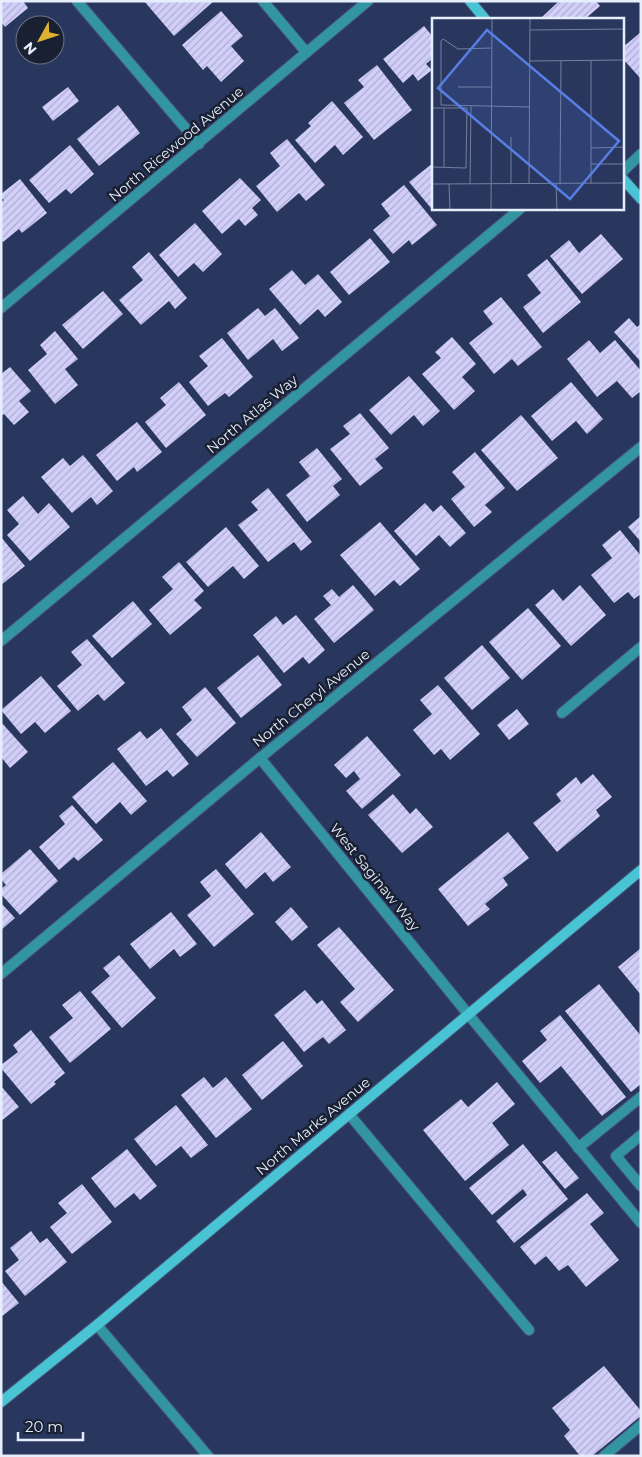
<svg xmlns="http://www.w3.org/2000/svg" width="642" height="1457" viewBox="0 0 642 1457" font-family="Montserrat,sans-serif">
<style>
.building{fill:url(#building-hatch)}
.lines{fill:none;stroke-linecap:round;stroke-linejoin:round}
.lane-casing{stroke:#475478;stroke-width:12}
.street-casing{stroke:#475478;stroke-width:12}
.secondary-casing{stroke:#475478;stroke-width:12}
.lane{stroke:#3395a2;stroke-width:10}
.street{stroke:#3395a2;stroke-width:10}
.secondary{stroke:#48c4d4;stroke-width:10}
.labels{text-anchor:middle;stroke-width:5;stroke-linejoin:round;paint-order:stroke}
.street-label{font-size:14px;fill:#e6edfc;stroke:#192032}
.inset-road{fill:none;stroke:#75809e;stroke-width:1}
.view{fill:#597ee3;fill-opacity:0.15;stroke:#597ee3;stroke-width:2.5}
.inset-edge{fill:none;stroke:#e6edfc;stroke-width:2.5}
</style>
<defs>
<pattern id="building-hatch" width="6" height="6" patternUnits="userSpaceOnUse" patternTransform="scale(1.25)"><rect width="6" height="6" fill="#d1cff9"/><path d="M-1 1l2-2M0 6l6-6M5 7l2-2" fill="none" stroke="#aeadce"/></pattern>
</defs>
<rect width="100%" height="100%" fill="#29375f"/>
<g class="building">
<polygon points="1,1 23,1 28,8 5,27 1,22"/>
<polygon points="144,1 214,1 174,36"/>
<polygon points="557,1 596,1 600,6 585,19 543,19 542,17 558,2"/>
<polygon points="221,11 243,36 231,46 244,61 221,82 207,66 203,70 182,45"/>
<polygon points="424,26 433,37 433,58 426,64 432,70 418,81 413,74 403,83 383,59"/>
<polygon points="641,32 641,79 623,59 623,47"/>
<polygon points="377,65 412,110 374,140 344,103 364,87 358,80"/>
<polygon points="68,87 79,101 53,121 42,107"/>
<polygon points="332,101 363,137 343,155 335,145 315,163 295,140 311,126 308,123"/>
<polygon points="118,105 140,133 99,166 77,139"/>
<polygon points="287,139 325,185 306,201 299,193 277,212 256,186 280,166 270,153"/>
<polygon points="70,145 94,174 71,194 66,189 49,203 29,180"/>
<polygon points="433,163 433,206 431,208 409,182"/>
<polygon points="240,178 261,200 252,208 258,215 245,226 239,219 222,234 202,211"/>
<polygon points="20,179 47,213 22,233 19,229 3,242 1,240 1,203 4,200 1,197 1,194"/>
<polygon points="404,185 437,225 412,245 409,240 393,254 373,230 390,216 381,204"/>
<polygon points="195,223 222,254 203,272 194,263 178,277 159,255"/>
<polygon points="601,234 623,259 582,294 550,256 569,240 579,253"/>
<polygon points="370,238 390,262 349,295 330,272"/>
<polygon points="149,252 187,298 175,309 169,301 141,325 119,300 143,280 132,267"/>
<polygon points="547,259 581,302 543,333 523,307 541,293 527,275"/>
<polygon points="292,270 305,285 318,274 342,302 325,317 318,309 300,325 269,289"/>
<polygon points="103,291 123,314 83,349 62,325"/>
<polygon points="501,297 542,347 518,366 512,359 494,374 469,343 493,324 483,311"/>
<polygon points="258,308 265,316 275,308 299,338 282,351 273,339 248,360 227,333"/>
<polygon points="629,318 637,327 641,324 641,362 614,332"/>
<polygon points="55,331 78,359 65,369 78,385 55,404 28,370 47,354 40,345"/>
<polygon points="452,337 476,364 462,377 475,391 454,410 422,374 441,358 435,352"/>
<polygon points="222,338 253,377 229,397 225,393 208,406 189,382 208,366 199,356"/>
<polygon points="589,340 600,353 615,340 641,371 641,391 632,398 617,381 597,397 567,359"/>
<polygon points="10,367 31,391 19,401 29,412 14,425 4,414 1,416 1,374"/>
<polygon points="409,376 440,411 423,426 414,415 391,435 369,410"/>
<polygon points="179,382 206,415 166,448 145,422 166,405 160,398"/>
<polygon points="571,382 603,419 587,434 576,421 552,441 531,416"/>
<polygon points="360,413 389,448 375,459 383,468 360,486 330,449 350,434 343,426"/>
<polygon points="521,415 558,458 517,491 481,450"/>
<polygon points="137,422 162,452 137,472 134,467 117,481 96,455"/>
<polygon points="317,448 342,479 333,486 340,495 307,522 286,495 310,476 299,462"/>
<polygon points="475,452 505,488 485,505 492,512 474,527 451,499 465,487 452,472"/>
<polygon points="83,455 113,491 97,505 91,497 72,513 41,477 63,458 70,466"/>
<polygon points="268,488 312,542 301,551 294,542 268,562 238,525 258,510 251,502"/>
<polygon points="23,496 38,514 49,503 70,527 30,561 7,535 19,524 7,510"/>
<polygon points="425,503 433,512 441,505 466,533 450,547 439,535 416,556 394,531"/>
<polygon points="641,516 641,542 628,527"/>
<polygon points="380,522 420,569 400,586 394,580 375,596 340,555"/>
<polygon points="226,527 259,566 244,579 233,566 208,587 186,562"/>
<polygon points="620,530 641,556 641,594 634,599 628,592 614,603 591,575 612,558 602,545"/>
<polygon points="1,537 25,566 1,585"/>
<polygon points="179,562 204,591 194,600 202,608 170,635 149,610 173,589 162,577"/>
<polygon points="353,585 374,610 334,643 314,619 331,605 323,596 332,589 339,597"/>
<polygon points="580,585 606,615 571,646 535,605 553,589 563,601"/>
<polygon points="133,601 152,624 112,658 92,636"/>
<polygon points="528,608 561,646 522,680 489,642"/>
<polygon points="296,615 325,650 309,664 303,657 284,673 253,635 276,616 283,625"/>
<polygon points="87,639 125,683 104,701 98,694 78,711 57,686 82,665 71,652"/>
<polygon points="482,645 510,678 472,710 444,678"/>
<polygon points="258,655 282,685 241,718 217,688"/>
<polygon points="41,676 71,711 45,733 35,722 21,734 1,710"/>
<polygon points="438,685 480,734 450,760 441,749 434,755 413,730 432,714 420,700"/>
<polygon points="205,687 236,723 197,757 176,734 192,720 182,707"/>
<polygon points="517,709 529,724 509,740 497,725"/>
<polygon points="1,722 28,752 10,768 1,757"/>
<polygon points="161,728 189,764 173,777 167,770 146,786 117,749 140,731 147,739"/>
<polygon points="367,736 401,775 362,809 346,791 360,779 354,771 346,778 334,765"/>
<polygon points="113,762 147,801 131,815 120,802 96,824 72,797"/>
<polygon points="593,774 612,797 596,810 600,816 557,852 533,823 561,801 556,794 576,777 581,784"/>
<polygon points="393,794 410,814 416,808 433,827 402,853 368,815"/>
<polygon points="72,805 103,840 78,861 74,857 59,870 39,847 65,824 59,816"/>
<polygon points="261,832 291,867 273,882 265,872 246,889 225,864"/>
<polygon points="508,832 529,858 503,878 508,885 485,904 490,909 468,926 438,889"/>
<polygon points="30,849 58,881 20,915 1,894 1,889 6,885 1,879 1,874"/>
<polygon points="216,869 254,914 214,947 187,915 211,896 200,882"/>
<polygon points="1,903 15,918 1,930"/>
<polygon points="291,907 308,927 292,941 275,922"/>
<polygon points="171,912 197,944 180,957 174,949 150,969 130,944"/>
<polygon points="339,927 394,990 358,1022 340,1002 355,989 317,945"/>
<polygon points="641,948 641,995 618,967"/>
<polygon points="119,955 156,998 122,1028 91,992 110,976 103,968"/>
<polygon points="599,984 641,1036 641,1084 631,1092 565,1011"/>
<polygon points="305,990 317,1004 322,1000 346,1030 329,1044 323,1037 304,1052 274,1015"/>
<polygon points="80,991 111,1029 70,1063 49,1037 73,1018 62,1005"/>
<polygon points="560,1015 626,1097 602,1116 561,1066 540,1083 522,1061 547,1040 540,1031"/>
<polygon points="31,1030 65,1073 54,1082 56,1084 31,1104 1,1068 1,1065 18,1052 13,1045"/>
<polygon points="283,1041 303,1066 262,1100 242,1075"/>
<polygon points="204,1077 213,1088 226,1077 252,1109 216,1138 181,1095"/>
<polygon points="497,1082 515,1104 492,1123 509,1145 465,1181 423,1130 461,1099 468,1107"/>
<polygon points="1,1086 19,1107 1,1121"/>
<polygon points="176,1105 208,1145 191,1158 181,1146 156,1166 134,1139"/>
<polygon points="523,1144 568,1199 514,1243 496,1221 527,1195 523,1189 492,1215 469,1188"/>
<polygon points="127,1149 157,1186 140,1200 134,1193 115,1208 91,1178"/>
<polygon points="556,1151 579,1178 565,1189 542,1162"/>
<polygon points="82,1184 112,1222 72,1254 50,1227 67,1213 58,1203"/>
<polygon points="587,1193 604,1213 590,1224 619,1260 586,1287 568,1265 559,1271 546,1256 535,1265 520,1247"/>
<polygon points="31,1231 40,1243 47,1238 67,1262 25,1296 5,1271 19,1260 10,1248"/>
<polygon points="1,1281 19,1303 1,1317"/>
<polygon points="604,1366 641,1411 641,1416 592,1456 580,1456 564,1436 570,1430 552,1408"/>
</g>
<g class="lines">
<g class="lane-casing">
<g id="lane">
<polyline points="263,1 306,52"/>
<polyline points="623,171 641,154"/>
</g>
</g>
<g class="street-casing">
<g id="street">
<polyline points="77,1 199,144"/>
<polyline points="1,308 368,1"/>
<polyline points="1,641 520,209"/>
<polyline points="562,713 641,647"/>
<polyline points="260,758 468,1014 641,1223"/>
<polyline points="1,974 260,758 641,447"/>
<polyline points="349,1114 529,1330"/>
<polyline points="641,1135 616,1156 641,1186"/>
<polyline points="578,1148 641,1097"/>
<polyline points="97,1325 208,1456"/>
<polyline points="604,1456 641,1425"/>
</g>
</g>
<g class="secondary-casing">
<g id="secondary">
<polyline points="470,1 485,19"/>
<polyline points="623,179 641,199"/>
<polyline points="1,1402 97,1325 641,870"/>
</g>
</g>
<use href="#lane" class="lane"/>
<use href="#street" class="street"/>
<use href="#secondary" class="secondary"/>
</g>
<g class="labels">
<g class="street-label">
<text transform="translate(176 144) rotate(-40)" y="5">North Ricewood Avenue</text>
<text transform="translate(252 414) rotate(-40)" y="5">North Atlas Way</text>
<text transform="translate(311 698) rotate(-39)" y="5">North Cheryl Avenue</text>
<text transform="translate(375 877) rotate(51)" y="5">West Saginaw Way</text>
<text transform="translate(313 1126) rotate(-40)" y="5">North Marks Avenue</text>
</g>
</g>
<g transform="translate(432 18)">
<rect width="192" height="192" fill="#29375f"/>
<path class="inset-road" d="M 98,12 L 193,11M 59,30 L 26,31 L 11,21 L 9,23 L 9,87 L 98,89M 98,43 L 193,42M 26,69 L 59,69M 0,90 L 35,90 L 34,150 L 0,149M 159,130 L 193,129M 159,146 L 193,146M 12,149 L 12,90M 159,165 L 159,42M 0,166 L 193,165M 17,166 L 18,192M 38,166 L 39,88M 79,166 L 79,119M 97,166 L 98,0M 124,166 L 125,192M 128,166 L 129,43M 59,192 L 60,0"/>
<path class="view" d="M 55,12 L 187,123 L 138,181 L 6,70 Z"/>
<rect width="192" height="192" class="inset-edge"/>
</g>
<rect width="642" height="1457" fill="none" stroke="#e6edfc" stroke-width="5"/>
<g transform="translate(40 40) rotate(230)"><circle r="24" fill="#192032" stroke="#6b7283"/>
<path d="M0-4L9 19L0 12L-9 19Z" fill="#deb133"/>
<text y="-8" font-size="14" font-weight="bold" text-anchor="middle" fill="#e6edfc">N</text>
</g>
<path d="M18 1432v8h65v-8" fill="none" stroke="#e6edfc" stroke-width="2.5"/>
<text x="25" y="1432" font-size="15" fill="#e6edfc" stroke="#192032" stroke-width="4" paint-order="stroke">20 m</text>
</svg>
